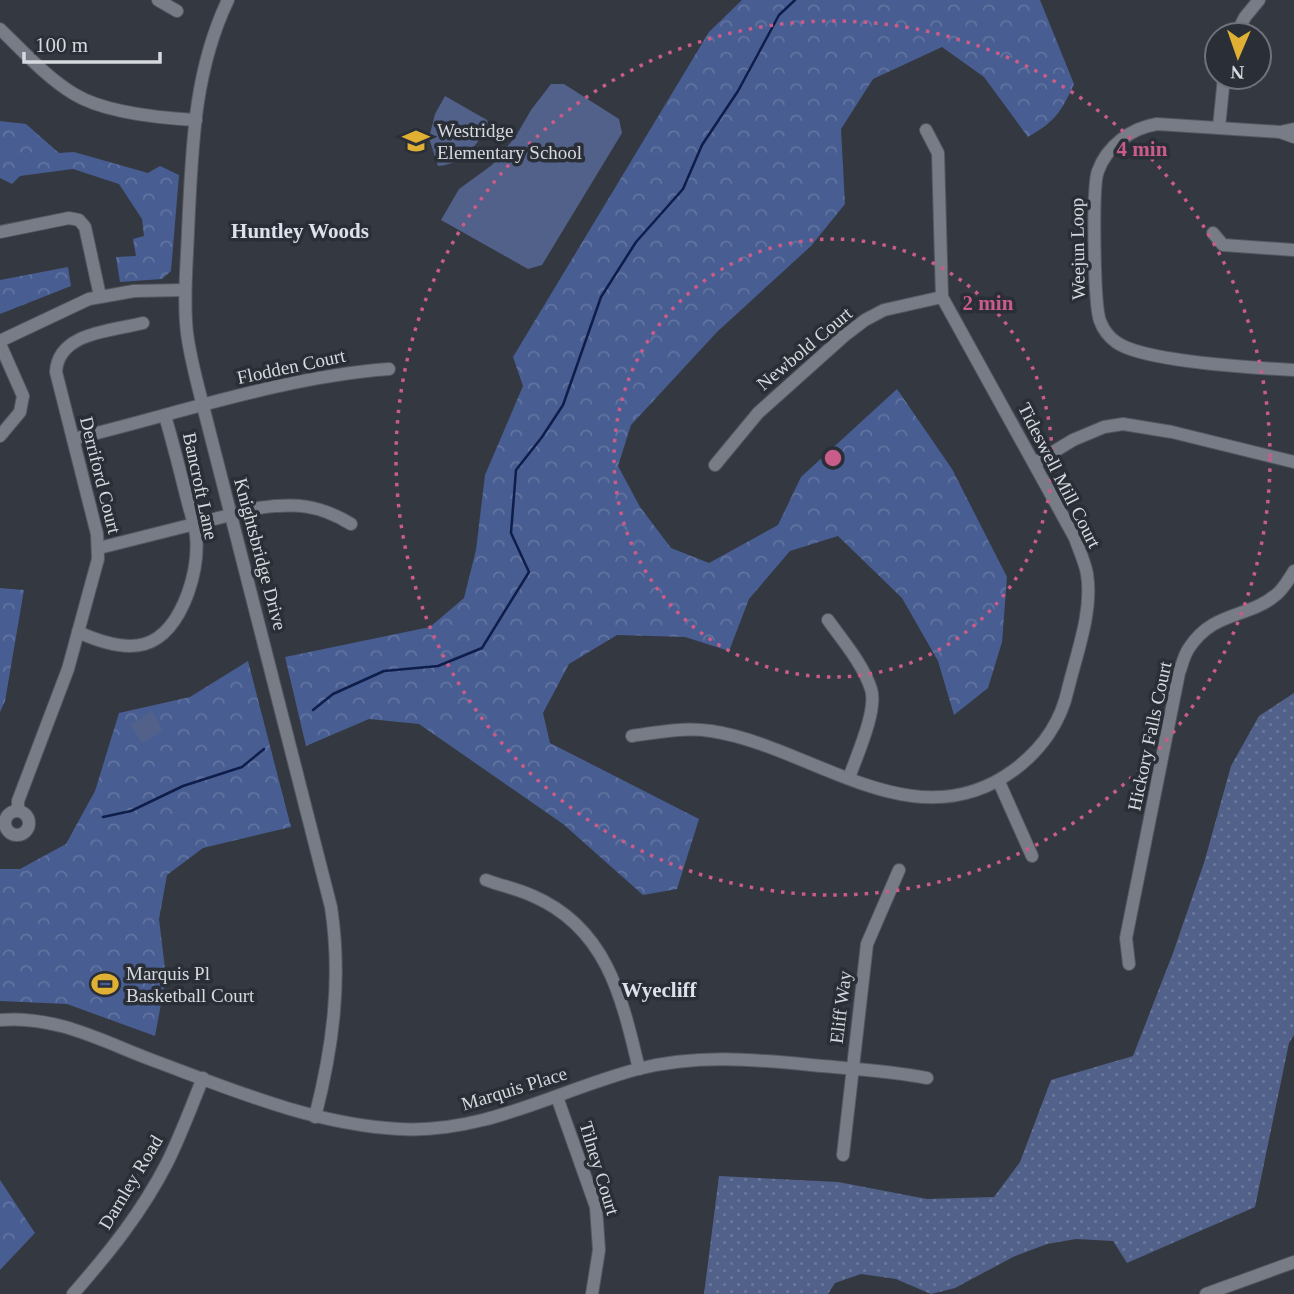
<svg xmlns="http://www.w3.org/2000/svg" width="1294" height="1294" viewBox="0 0 1294 1294" font-family="'Times New Roman',serif">
<style>
.grass{fill:url(#grass-dots)}
.forest{fill:url(#forest-crowns)}
.pitch{fill:#516189}
.lines{fill:none;stroke-linecap:round;stroke-linejoin:round}
.stream{stroke:#0f1d4b;stroke-width:2.5}
.minor-casing{stroke:#54575e;stroke-width:14}
.minor{stroke:#787c87;stroke-width:12}
.ring{fill:none;stroke:#c95c89;stroke-width:3.5;stroke-dasharray:3.5 7}
.labels{text-anchor:middle;stroke-width:7;stroke-linejoin:round;paint-order:stroke}
.poi-label{font-size:19px;fill:#d6d9de;stroke:#2a2e36;text-anchor:start}
.street-label{font-size:19px;fill:#d6d9de;stroke:#2a2e36}
.neighbourhood-label{font-size:21px;font-weight:bold;fill:#dce1ec;stroke:#2a2e36}
.centre{fill:#c95c89;stroke:#2a2e36;stroke-width:3.5}
.ring-label{font-size:21px;text-anchor:middle;font-weight:bold;fill:#c95c89;stroke:#2a2e36;stroke-width:7;stroke-linejoin:round;paint-order:stroke}
</style>
<defs>
<pattern id="grass-dots" width="8" height="8" patternUnits="userSpaceOnUse" patternTransform="scale(1.75)"><rect width="8" height="8" fill="#516189"/><path d="M2 2h.1M6 6h.1" fill="none" stroke="#697799" stroke-width="1.8" stroke-linecap="round"/></pattern>
<pattern id="forest-crowns" width="20" height="18" patternUnits="userSpaceOnUse" patternTransform="scale(1.75)"><rect width="20" height="18" fill="#485d91"/><path d="M2 6a3 3 0 1 1 6 0M12 15a3 3 0 1 1 6 0" fill="none" stroke="#6274a0"/></pattern>
</defs>
<rect width="100%" height="100%" fill="#343841"/>
<polygon class="grass" points="1294,693 1294,1035 1289,1043 1255,1207 1127,1263 1113,1241 1076,1239 1047,1244 1013,1257 955,1288 931,1294 896,1279 861,1274 835,1283 828,1294 704,1294 719,1176 838,1182 927,1199 994,1197 1020,1162 1051,1080 1133,1056 1173,953 1204,863 1231,766 1259,716"/>
<g class="forest">
<path d="M 742,0 L 1040,0 L 1074,84 C 1061,112 1056,121 1028,137 L 984,77 L 942,47 L 873,79 L 841,129 L 845,204 L 811,246 L 717,332 L 631,425 L 618,466 L 640,507 L 671,548 L 709,563 L 778,525 L 801,477 L 897,389 L 952,469 L 1007,577 L 1002,642 L 988,688 L 954,715 L 938,661 L 902,598 L 838,536 L 790,551 L 749,599 L 729,651 L 685,637 L 617,635 L 569,664 L 543,713 L 550,743 L 699,819 L 677,889 L 643,895 L 563,824 L 419,724 L 369,719 L 306,746 L 285,657 L 430,627 L 464,598 L 476,550 L 485,475 L 523,386 L 513,357 L 709,32 Z"/>
<polygon points="0,121 26,124 59,153 74,152 148,173 160,166 179,175 171,271 162,279 120,282 116,257 136,256 133,239 144,236 142,219 119,184 73,169 20,176 12,184 0,178"/>
<polygon points="68,267 71,286 0,314 0,280"/>
<polygon points="0,588 24,590 5,701 0,712"/>
<polygon points="248,661 291,827 203,848 167,875 159,919 166,977 155,1036 67,1004 0,1001 0,869 20,869 66,844 95,791 119,713 190,697"/>
<polygon points="0,1180 35,1233 0,1270"/>
</g>
<g class="pitch">
<polygon points="551,84 564,84 619,119 622,133 542,265 528,269 441,220 459,189 492,165 516,136 531,110"/>
<path d="M 445,96 L 487,120 L 489,126 C 475,146 464,164 438,166 L 429,138 L 435,114 Z"/>
<polygon points="152,711 163,730 142,743 130,725"/>
</g>
<g class="lines">
<g class="stream">
<polyline points="313,710 333,694 384,671 438,666 482,648 529,572 511,533 516,470 542,437 563,405 601,297 636,242 683,189 702,145 738,91 779,15 795,0"/>
<polyline points="103,817 131,811 183,786 242,767 264,749"/>
</g>
<g class="minor-casing">
<g id="minor">
<polyline points="158,0 177,11"/>
<path d="M 228,0 C 193,73 192,151 188,231 C 187,264 183,299 187,333 C 190,357 197,382 203,406 L 331,907 C 342,979 333,1047 315,1117"/>
<path d="M 0,29 C 23,51 47,78 74,94 C 105,113 160,118 196,120"/>
<polyline points="1236,35 1245,17 1259,0"/>
<polyline points="1219,127 1224,77"/>
<polyline points="1294,129 1280,132 1294,137"/>
<path d="M 1280,132 L 1157,124 C 1131,128 1107,146 1098,171 C 1092,186 1094,305 1100,321 C 1103,329 1109,337 1116,342 C 1143,362 1256,368 1294,370"/>
<polyline points="0,232 69,218 79,220 85,227 100,296"/>
<polyline points="1213,233 1223,245 1294,250"/>
<polyline points="0,341 89,299 134,291 185,290"/>
<polyline points="0,344 23,396 20,412 0,436"/>
<path d="M 73,439 C 177,414 282,377 389,369"/>
<polyline points="1035,463 1073,440 1104,427 1123,424 1172,432 1294,462"/>
<polyline points="715,465 758,413 844,336 865,320 884,310 942,297"/>
<path d="M 99,548 L 258,508 C 295,503 318,504 351,524"/>
<path d="M 828,620 C 843,641 863,664 871,689 C 878,710 856,757 849,778"/>
<path d="M 78,632 C 131,656 166,653 188,593 C 194,576 198,554 196,535 C 194,523 190,511 187,499 C 180,471 173,443 165,416"/>
<path d="M 632,736 C 658,732 685,727 711,731 C 812,746 914,844 1014,770 C 1041,750 1061,722 1068,689 C 1077,652 1093,611 1087,574 C 1085,562 1079,550 1075,538 L 942,297 L 938,153 L 926,130"/>
<polyline points="999,782 1032,856"/>
<path d="M 18,811 L 18,801 L 68,669 L 98,559 L 97,534 L 56,372 C 58,332 112,331 143,323"/>
<circle cx="17" cy="823" r="12"/>
<path d="M 486,880 C 502,886 518,889 533,896 C 607,928 622,998 639,1069"/>
<path d="M 1129,964 L 1126,938 L 1179,673 C 1182,665 1184,655 1189,648 C 1214,610 1248,619 1277,594 C 1284,588 1289,579 1294,571"/>
<path d="M 0,1020 C 55,1015 102,1041 152,1060 C 233,1090 312,1124 399,1129 C 485,1134 558,1090 638,1069 C 699,1053 760,1060 822,1066 C 857,1069 892,1071 927,1078"/>
<polyline points="557,1097 596,1207 599,1250 592,1294"/>
<polyline points="843,1155 867,944 899,870"/>
<path d="M 73,1294 C 109,1253 142,1212 167,1163 C 181,1135 191,1107 203,1078"/>
<polyline points="1206,1294 1294,1262"/>
</g>
</g>
<use href="#minor" class="minor"/>
</g>
<g class="ring">
<circle cx="833" cy="458" r="219"/>
<circle cx="833" cy="458" r="437"/>
</g>
<defs>
<g id="school-bare" transform="scale(2.1)"><path d="M0-5L7-2L0 1L-7-2ZM-4 1L0 2.5L4 1V4Q0 6-4 4Z" fill="#dfb034" stroke="#2a2e36" stroke-width="2.5" paint-order="stroke"/></g>
<g id="stadium-bare" transform="scale(2.1)"><path d="M0-5a6.5 5 0 1 0 0 10a6.5 5 0 1 0 0-10ZM-3.5-1.8h7v3.6h-7Z" fill="#dfb034" stroke="#2a2e36" stroke-width="2.5" paint-order="stroke"/></g>
</defs>
<g fill-rule="evenodd">
<use href="#school-bare" x="416" y="141"/>
<use href="#stadium-bare" x="105" y="984"/>
</g>
<g class="labels">
<g class="poi-label">
<text x="437" y="137">Westridge<tspan x="437" dy="22">Elementary School</tspan></text>
<text x="126" y="980">Marquis Pl<tspan x="126" dy="22">Basketball Court</tspan></text>
</g>
<g class="street-label">
<text transform="translate(1077 249) rotate(-91)" y="7">Weejun Loop</text>
<text transform="translate(804 348) rotate(-40)" y="7">Newbold Court</text>
<text transform="translate(291 366) rotate(-12)" y="7">Flodden Court</text>
<text transform="translate(101 475) rotate(76)" y="7">Derriford Court</text>
<text transform="translate(1060 475) rotate(63)" y="7">Tideswell Mill Court</text>
<text transform="translate(201 486) rotate(78)" y="7">Bancroft Lane</text>
<text transform="translate(261 554) rotate(75)" y="7">Knightsbridge Drive</text>
<text transform="translate(1149 736) rotate(-78)" y="7">Hickory Falls Court</text>
<text transform="translate(840 1007) rotate(-83)" y="7">Eliff Way</text>
<text transform="translate(514 1088) rotate(-17)" y="7">Marquis Place</text>
<text transform="translate(600 1168) rotate(73)" y="7">Tilney Court</text>
<text transform="translate(130 1182) rotate(-59)" y="7">Darnley Road</text>
</g>
<g class="neighbourhood-label">
<text x="300" y="238">Huntley Woods</text>
<text x="659" y="997">Wyecliff</text>
</g>
</g>
<circle cx="833" cy="458" r="10" class="centre"/>
<g class="ring-label">
<text x="1142" y="156">4 min</text>
<text x="988" y="310">2 min</text>
</g>
<g transform="translate(1238 56) rotate(182)"><circle r="33" fill="#2a2e36" stroke="#6f7279" stroke-width="2"/>
<path d="M0-5L12 26L0 18L-12 26Z" fill="#dfb034"/>
<text y="-10" font-size="19" font-weight="bold" text-anchor="middle" fill="#d6d9de">N</text>
</g>
<path d="M24 52v10h136v-10" fill="none" stroke="#d6d9de" stroke-width="3.5"/>
<text x="35" y="52" font-size="21" fill="#d6d9de" stroke="#2a2e36" stroke-width="5" paint-order="stroke">100 m</text>
</svg>
